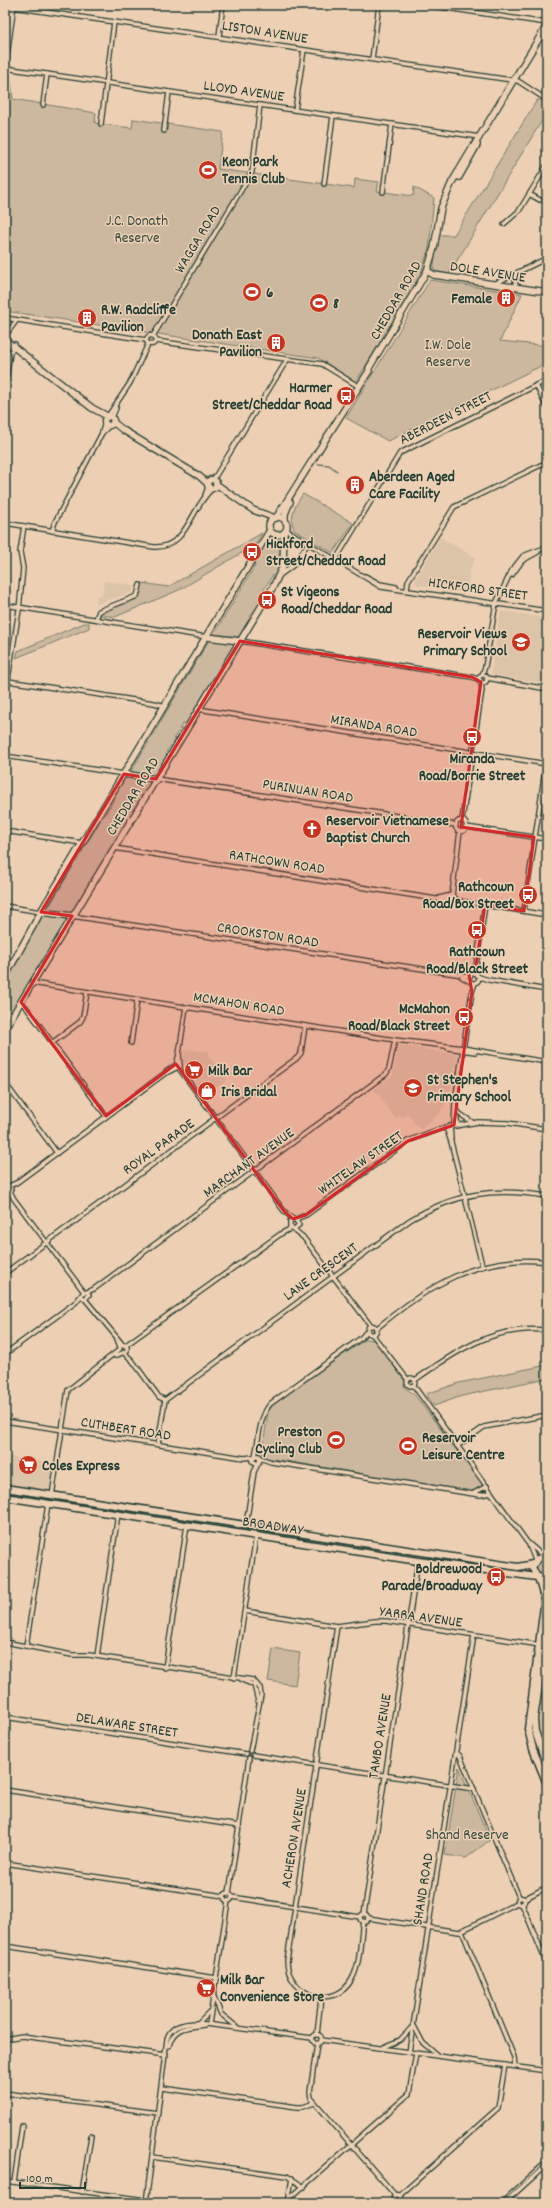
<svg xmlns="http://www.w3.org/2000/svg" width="552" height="2208" viewBox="0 0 552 2208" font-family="Dekko,sans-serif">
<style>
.built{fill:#dcc4a9}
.green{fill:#cbb89f;stroke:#757a6a}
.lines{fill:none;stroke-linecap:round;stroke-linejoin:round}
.stream{stroke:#697263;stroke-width:1.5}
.street-casing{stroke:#1f3d34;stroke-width:6}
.secondary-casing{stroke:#1f3d34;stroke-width:8}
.primary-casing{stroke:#1f3d34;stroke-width:9}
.street{stroke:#edd0b4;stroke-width:3.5}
.secondary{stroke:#edd0b4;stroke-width:5.5}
.primary{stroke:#edd0b4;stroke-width:6}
.tram{stroke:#1f3d34;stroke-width:1}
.marked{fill:#d62828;fill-opacity:0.2;stroke:#d62828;stroke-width:3;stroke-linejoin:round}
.labels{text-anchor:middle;stroke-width:3;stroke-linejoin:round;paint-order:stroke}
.street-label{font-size:15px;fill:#1f3d34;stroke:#edd0b4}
.poi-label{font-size:15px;font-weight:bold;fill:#1f3d34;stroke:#edd0b4;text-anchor:start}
.park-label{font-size:15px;fill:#30493f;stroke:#edd0b4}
</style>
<rect width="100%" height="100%" fill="#edd0b4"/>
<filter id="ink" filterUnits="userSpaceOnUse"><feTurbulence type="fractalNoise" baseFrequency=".025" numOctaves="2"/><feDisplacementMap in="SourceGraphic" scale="8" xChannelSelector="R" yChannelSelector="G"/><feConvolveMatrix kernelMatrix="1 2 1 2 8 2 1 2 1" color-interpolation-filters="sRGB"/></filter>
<g filter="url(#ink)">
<g class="built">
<polygon points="440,537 476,558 470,568 467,593 417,585 414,582"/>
<polygon points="104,581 133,585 133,592 96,604 97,595 102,595"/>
<polygon points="502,611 547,618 547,684 493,675 491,672 500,613"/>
<polygon points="400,1045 455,1054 457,1056 452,1087 446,1102 440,1113 420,1130 408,1114 402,1118 400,1115 396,1119 374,1089 393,1075 398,1047"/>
<polygon points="184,1050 209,1051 208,1056 227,1080 205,1096 182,1063"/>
<polygon points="5,1456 54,1463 49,1493 5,1487"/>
<polygon points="547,1664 547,1754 539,1724"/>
</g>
<g class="green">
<polygon points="10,73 13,99 96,113 95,123 132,128 133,119 223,132 218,169 354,188 355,179 379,182 377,191 413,196 414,187 434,198 429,248 420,276 356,382 318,358 5,311 5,77"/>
<polygon points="537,100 542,100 547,107 547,112 449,274 433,271 438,235 454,235"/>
<polygon points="430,280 522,294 500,341 547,346 547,363 388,441 346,418"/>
<path d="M 303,494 L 353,523 L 333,553 L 294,530 C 289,517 295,505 303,494 Z"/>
<polygon points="262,533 255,545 179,590 115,617 100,615 103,612 137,599 141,593 142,583 168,587"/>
<polygon points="270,533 282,537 283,560 277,575 272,576 259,598 263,598 239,637 213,634 213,632 217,629 255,566 254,563"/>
<polygon points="84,623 89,623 89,628 16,658 18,651"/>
<polygon points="209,640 232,642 234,646 188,722 183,724 179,729 184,729 182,732 177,733 173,739 178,738 166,752 170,752 156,774 151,776 130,773"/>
<polygon points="127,777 147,780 150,785 72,913 47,910 46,907 50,905 72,868 71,865 76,862 87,843 86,841 89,840 100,821 99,819 104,816 116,796 115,794 123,779"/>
<polygon points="43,915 64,918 67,922 5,1024 5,982"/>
<polygon points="366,1339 374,1340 405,1381 404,1387 414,1394 487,1490 481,1493 474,1492 266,1458 262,1453 268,1412 274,1403"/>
<polygon points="547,1365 547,1378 462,1396 434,1406 426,1394 459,1383"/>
<polygon points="43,1496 143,1513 143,1516 54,1502"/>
<polygon points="152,1513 283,1534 303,1538 304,1540 183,1521"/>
<polygon points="312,1537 454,1560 459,1564 342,1546"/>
<path d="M 543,1559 L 547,1560 L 547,1575 C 534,1577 531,1564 543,1559 Z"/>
<polygon points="465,1561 528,1570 530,1574 466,1565"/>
<polygon points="273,1649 300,1653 295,1685 268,1681"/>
<polygon points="459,1767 490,1840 466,1858 445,1855"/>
</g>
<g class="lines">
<polyline class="stream" points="318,464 329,465 337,471"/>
<g class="street-casing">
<g id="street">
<polyline points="426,5 547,23"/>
<polyline points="12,7 518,81 547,100"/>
<polyline points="219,36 223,5"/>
<polyline points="372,59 379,5"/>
<polyline points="5,68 480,137"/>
<polyline points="43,105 47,74"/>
<polyline points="295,110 304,50"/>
<polyline points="101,124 114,22"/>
<polyline points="164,131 169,92"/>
<polyline points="324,184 333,116"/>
<polyline points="383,192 392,124"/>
<polyline points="529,194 540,200"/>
<polyline points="504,224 519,211 547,165"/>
<polyline points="514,275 516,287"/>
<polyline points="496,283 547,258"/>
<polyline points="5,318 146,340"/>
<circle cx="151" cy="340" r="4.5"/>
<polyline points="5,336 17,320"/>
<polyline points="153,336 252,172 260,105"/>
<polyline points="156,341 322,364 358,386"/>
<polyline points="536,385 547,408"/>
<polyline points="5,386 10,353 15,344"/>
<polyline points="108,416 130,383 148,344"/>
<polyline points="112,418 116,408"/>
<polyline points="102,432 105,422"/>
<polyline points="213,480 287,360"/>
<polyline points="205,495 208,487"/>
<path d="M 5,523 L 154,547 C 187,549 191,507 212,489"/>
<polyline points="286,530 381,587 547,611"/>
<polyline points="52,531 55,522 102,433 109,426"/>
<polyline points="336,559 400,453 547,380"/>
<polyline points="280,575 296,563 308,543"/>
<polyline points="512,575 522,561 538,552"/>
<polyline points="365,576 380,584 396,587"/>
<polyline points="407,590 408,581 454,507 547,462"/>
<polyline points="5,605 207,637"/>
<polyline points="96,619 99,611 137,596 140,585"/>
<polyline points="240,641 472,677 480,680"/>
<polyline points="482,675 485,667 496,603 512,570 523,556 547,547"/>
<circle cx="483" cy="679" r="4"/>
<polyline points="487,678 547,689"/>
<polyline points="8,681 154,703 165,706"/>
<polyline points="5,698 19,610 23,568 20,552 24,526"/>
<polyline points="198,709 547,764"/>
<polyline points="5,756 124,774"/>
<polyline points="156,779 456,825"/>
<polyline points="462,820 482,690 481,682"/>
<circle cx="461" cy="826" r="5.5"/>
<polyline points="466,827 547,839"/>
<polyline points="5,831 82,843"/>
<polyline points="114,848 442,900 453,898"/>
<polyline points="452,895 458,901 547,915"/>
<polyline points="452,895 460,831"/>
<polyline points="439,898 452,895"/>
<polyline points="5,906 41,912"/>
<polyline points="524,911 546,764"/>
<polyline points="72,916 469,976"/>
<polyline points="472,973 476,966 485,905"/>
<polyline points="462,977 474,984 478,981 479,977 476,974 472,973 469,979"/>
<polyline points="479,977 489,980 547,990"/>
<polyline points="32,983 395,1040 463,1048 547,1062"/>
<polyline points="21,1002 26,1007 106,1116"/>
<polyline points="52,1043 80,1022 83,1017 87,992"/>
<polyline points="131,1043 137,1000"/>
<polyline points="448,1048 475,1052"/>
<polyline points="179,1054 177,1062 178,1067 284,1211 293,1219"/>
<polyline points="180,1067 179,1054 186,1007"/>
<polyline points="166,1072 177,1064"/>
<polyline points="5,1083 57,1153"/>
<polyline points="455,1107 460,1114 472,1122"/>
<polyline points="455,1109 458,1125"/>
<polyline points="454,1125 455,1101 472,992 475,983"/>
<polyline points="450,1126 451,1139"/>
<polyline points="446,1127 451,1142 482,1265"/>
<polyline points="5,1186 9,1186 11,1189 9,1193 5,1193"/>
<polyline points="9,1186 16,1183 164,1074 180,1066"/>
<polyline points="10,1191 14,1199 84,1292"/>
<polyline points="296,1219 306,1215 408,1141 439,1129 478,1122 508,1123 547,1129"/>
<polyline points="294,1229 299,1225 295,1219 290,1221 290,1227 303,1237 371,1326"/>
<polyline points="5,1273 297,1058 301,1053 305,1026"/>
<polyline points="87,1292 94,1289 386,1074 389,1069 395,1040"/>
<polyline points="85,1299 123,1345"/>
<circle cx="372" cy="1330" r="4.5"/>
<path d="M 376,1329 C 426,1287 479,1253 547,1262"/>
<polyline points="372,1334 408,1380"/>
<polyline points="117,1339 120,1347"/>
<polyline points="126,1345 282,1233 292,1228"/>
<polyline points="124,1353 132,1360 159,1397 165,1400"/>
<polyline points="5,1354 76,1302 83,1293 87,1292 89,1295 85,1299 81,1296"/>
<polyline points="115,1356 127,1351 127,1347 124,1345"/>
<circle cx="411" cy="1382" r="4"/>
<path d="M 415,1380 C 456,1351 494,1325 547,1330"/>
<polyline points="414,1386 527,1542 543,1556"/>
<polyline points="5,1421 244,1458 253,1457"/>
<path d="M 158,1444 L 165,1400 L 410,1220 C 456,1193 494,1187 547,1196"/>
<polyline points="457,1446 484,1427 547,1415"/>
<path d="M 255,1456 C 259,1439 259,1418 270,1404 L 361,1338 L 367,1331"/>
<polyline points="260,1458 271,1462 480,1495 491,1493"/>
<polyline points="474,1493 487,1486"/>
<polyline points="52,1496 68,1390 120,1349"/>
<polyline points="246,1525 254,1472 260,1460 259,1456 255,1456 252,1461 258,1464"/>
<polyline points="529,1545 535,1560"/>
<polyline points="245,1611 337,1626 375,1621 386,1621 540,1645"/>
<path d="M 337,1626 L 287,1961 C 287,1995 334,2012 352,1979 C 361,1963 360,1939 363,1921"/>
<polyline points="5,1642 72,1655 89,1655 253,1680 260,1688 261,1695 250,1751"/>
<polyline points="26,1646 48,1504"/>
<polyline points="97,1656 118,1514"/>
<polyline points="165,1668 187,1525"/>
<polyline points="234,1678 256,1536"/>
<polyline points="242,1680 254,1685 258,1701"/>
<polyline points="5,1717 246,1754"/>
<polyline points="456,1752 460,1756 519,1897"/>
<polyline points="253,1755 474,1789"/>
<polyline points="5,1790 239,1826"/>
<polyline points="5,1863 224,1896"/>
<circle cx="228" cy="1897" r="4"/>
<polyline points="229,1893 249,1758"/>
<polyline points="232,1897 360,1917"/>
<circle cx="521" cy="1901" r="3.5"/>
<polyline points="524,1899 547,1887"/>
<polyline points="522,1904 547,1964"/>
<polyline points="364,1914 418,1561"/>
<circle cx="364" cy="1918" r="4"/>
<polyline points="368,1918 459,1932 517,1903"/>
<polyline points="462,1931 514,2057 515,2066"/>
<polyline points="5,1946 216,1978"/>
<polyline points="214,1997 221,2014 237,2027"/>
<polyline points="198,2023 210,2011"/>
<polyline points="209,2024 228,1901"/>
<polyline points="414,2026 423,2043 437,2055"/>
<circle cx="317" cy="2039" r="4.5"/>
<polyline points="317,2035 321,1997"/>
<polyline points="5,2039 22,2036 166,2055"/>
<polyline points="321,2040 547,2071"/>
<polyline points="317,2044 310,2092 311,2098 395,2195"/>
<path d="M 169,2046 C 173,2027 187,2027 204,2025"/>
<polyline points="383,2047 400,2040 413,2026"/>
<polyline points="409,2052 474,1635"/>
<polyline points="162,2088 297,2107 303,2107 314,2103"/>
<polyline points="5,2093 158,2113"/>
<polyline points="152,2157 287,2176 304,2187"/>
<polyline points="5,2181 146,2200"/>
<polyline points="14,2182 22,2126"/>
<polyline points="82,2192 91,2136"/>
<circle cx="397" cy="2198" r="3.5"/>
<polyline points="399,2196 498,2108 505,2065"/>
<polyline points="289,2199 409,2094 416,2053"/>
<path d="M 146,2203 L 167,2039 C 170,2025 185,2023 198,2023 L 312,2038"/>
<polyline points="288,2203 292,2178"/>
</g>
</g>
<g class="secondary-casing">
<g id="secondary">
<polyline points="5,63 13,5"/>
<polyline points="459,177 477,145"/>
<polyline points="427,271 434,275 547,292"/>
<polyline points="5,340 92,408 107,416"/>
<circle cx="109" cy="421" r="4.5"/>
<polyline points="113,422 123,430 199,476 207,483"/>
<circle cx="212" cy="484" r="4.5"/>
<polyline points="216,484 253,510 275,518"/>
<circle cx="278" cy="526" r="9"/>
<path d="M 276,518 C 307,469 338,419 369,371 L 369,368 L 427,271 L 434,248 L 441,208 L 452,182 L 547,25"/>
<polyline points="285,521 285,514 290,502"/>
<polyline points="207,637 240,641"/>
<polyline points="124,774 156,779"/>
<polyline points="41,912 72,916"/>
<polyline points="5,977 43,908 270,530"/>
<polyline points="5,1028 273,587 283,566 284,533"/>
<polyline points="503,2203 547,2163"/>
</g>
</g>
<g class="primary-casing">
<g id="primary">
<polyline points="5,1488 518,1567 533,1564"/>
<polyline points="5,1497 418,1561 537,1577"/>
<polyline points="547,1556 537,1559 532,1567 537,1577 547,1579"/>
<polyline points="538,1577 544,1598 544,1606 528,1729 533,1749 547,1784"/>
<polyline points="547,1632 534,1719 535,1731 547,1766"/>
</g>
</g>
<use href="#street" class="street"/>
<use href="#secondary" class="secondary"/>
<use href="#primary" class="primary"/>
<polyline class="tram" points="501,2203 547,2162"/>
</g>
</g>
<path class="marked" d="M 240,641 L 472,677 L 481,682 L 461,827 L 534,837 L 524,911 L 485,905 L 476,966 L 469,975 L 472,992 L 454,1125 L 408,1141 L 306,1215 L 293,1219 L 284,1211 L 176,1064 L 106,1116 L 21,1002 L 72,916 L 41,912 L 124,774 L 156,779 Z"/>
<defs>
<g id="stadium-disc" transform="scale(1)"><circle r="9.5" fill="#c8321e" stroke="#edd0b4"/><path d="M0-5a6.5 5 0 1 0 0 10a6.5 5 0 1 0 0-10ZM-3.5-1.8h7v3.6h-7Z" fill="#fff"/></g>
<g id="building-disc" transform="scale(1)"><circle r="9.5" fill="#c8321e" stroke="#edd0b4"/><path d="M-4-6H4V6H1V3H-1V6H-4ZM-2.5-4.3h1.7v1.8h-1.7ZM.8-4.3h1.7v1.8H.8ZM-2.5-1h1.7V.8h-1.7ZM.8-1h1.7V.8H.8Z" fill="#fff"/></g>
<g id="bus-disc" transform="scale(1)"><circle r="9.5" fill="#c8321e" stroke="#edd0b4"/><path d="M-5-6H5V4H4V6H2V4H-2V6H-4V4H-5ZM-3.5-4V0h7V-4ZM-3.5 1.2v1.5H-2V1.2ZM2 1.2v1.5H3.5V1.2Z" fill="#fff"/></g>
<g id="school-disc" transform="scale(1)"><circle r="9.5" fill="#c8321e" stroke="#edd0b4"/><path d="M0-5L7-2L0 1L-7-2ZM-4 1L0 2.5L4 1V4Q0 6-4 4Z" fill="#fff"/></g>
<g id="church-disc" transform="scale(1)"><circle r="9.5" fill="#c8321e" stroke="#edd0b4"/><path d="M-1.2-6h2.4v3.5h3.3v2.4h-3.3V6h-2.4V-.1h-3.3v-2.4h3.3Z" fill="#fff"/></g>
<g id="supermarket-disc" transform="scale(1)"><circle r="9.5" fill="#c8321e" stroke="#edd0b4"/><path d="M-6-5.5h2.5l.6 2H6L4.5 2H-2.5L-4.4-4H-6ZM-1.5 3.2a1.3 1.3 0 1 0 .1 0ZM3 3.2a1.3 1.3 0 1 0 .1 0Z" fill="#fff"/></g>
<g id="shop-disc" transform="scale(1)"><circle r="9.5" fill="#c8321e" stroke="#edd0b4"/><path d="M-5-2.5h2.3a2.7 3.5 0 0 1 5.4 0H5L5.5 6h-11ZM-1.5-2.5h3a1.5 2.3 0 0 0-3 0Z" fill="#fff"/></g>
</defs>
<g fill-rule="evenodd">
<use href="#stadium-disc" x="208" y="170"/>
<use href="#stadium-disc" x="252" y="292"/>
<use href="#building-disc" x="506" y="298"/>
<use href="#stadium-disc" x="319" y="303"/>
<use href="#building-disc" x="87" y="318"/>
<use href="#building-disc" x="276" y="343"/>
<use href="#bus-disc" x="346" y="396"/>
<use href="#building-disc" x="355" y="485"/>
<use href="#bus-disc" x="252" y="552"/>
<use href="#bus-disc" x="267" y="600"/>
<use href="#school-disc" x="521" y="642"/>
<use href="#bus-disc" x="472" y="737"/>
<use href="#church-disc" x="312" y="829"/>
<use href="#bus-disc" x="528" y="895"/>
<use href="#bus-disc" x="477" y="930"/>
<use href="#bus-disc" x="464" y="1017"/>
<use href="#supermarket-disc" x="194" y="1070"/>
<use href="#school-disc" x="413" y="1088"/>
<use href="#shop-disc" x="207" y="1091"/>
<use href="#stadium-disc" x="336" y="1440"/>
<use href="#stadium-disc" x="408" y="1446"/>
<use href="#supermarket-disc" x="28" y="1465"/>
<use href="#bus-disc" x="496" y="1577"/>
<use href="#supermarket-disc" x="206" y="1988"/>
</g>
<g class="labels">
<g class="street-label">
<text transform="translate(265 31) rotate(9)" y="5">LISTON AVENUE</text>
<text transform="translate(244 90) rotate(8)" y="5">LLOYD AVENUE</text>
<text transform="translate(197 239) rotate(-59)" y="5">WAGGA ROAD</text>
<text transform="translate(488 271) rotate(9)" y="5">DOLE AVENUE</text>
<text transform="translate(395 300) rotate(-60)" y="5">CHEDDAR ROAD</text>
<text transform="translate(445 417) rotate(-27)" y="5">ABERDEEN STREET</text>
<text transform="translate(478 588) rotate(8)" y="5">HICKFORD STREET</text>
<text transform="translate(374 725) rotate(9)" y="5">MIRANDA ROAD</text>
<text transform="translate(308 790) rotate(9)" y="5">PURINUAN ROAD</text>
<text transform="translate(132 796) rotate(-59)" y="5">CHEDDAR ROAD</text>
<text transform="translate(277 861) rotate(9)" y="5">RATHCOWN ROAD</text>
<text transform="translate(268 934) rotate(9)" y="5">CROOKSTON ROAD</text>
<text transform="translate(239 1003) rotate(9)" y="5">MCMAHON ROAD</text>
<text transform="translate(158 1146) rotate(-36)" y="5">ROYAL PARADE</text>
<text transform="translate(248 1162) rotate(-36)" y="5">MARCHANT AVENUE</text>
<text transform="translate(360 1162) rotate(-35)" y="5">WHITELAW STREET</text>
<text transform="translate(320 1271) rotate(-36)" y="5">LANE CRESCENT</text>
<text transform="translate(126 1428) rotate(9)" y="5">CUTHBERT ROAD</text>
<text transform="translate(273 1525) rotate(9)" y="5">BROADWAY</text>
<text transform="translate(421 1616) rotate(8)" y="5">YARRA AVENUE</text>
<text transform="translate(127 1724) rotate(9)" y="5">DELAWARE STREET</text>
<text transform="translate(379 1736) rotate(-81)" y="5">TAMBO AVENUE</text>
<text transform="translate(293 1838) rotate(-81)" y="5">ACHERON AVENUE</text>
<text transform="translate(422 1889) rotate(-81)" y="5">SHAND ROAD</text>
</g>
<g class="poi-label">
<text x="222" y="166">Keon Park<tspan x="222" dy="17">Tennis Club</tspan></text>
<text x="266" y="297">6</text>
<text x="492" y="303" text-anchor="end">Female</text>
<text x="333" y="308">8</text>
<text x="101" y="314">R.W. Radcliffe<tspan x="101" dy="17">Pavilion</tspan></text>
<text x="262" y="339" text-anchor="end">Donath East<tspan x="262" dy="17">Pavilion</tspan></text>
<text x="332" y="392" text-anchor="end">Harmer<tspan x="332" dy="17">Street/Cheddar Road</tspan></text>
<text x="369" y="481">Aberdeen Aged<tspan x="369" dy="17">Care Facility</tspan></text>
<text x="266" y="548">Hickford<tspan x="266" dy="17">Street/Cheddar Road</tspan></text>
<text x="281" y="596">St Vigeons<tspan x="281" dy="17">Road/Cheddar Road</tspan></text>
<text x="507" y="638" text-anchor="end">Reservoir Views<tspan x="507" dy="17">Primary School</tspan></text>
<text x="472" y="763" text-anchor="middle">Miranda<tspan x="472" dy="17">Road/Borrie Street</tspan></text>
<text x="326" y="825">Reservoir Vietnamese<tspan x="326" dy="17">Baptist Church</tspan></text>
<text x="514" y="891" text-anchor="end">Rathcown<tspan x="514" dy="17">Road/Box Street</tspan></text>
<text x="477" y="956" text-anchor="middle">Rathcown<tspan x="477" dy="17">Road/Black Street</tspan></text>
<text x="450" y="1013" text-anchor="end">McMahon<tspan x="450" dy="17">Road/Black Street</tspan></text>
<text x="208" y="1075">Milk Bar</text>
<text x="427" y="1084">St Stephen's<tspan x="427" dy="17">Primary School</tspan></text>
<text x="221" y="1096">Iris Bridal</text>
<text x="322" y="1436" text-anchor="end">Preston<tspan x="322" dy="17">Cycling Club</tspan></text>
<text x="422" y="1442">Reservoir<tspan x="422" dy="17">Leisure Centre</tspan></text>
<text x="42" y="1470">Coles Express</text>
<text x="482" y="1573" text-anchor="end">Boldrewood<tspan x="482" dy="17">Parade/Broadway</tspan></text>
<text x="220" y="1984">Milk Bar<tspan x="220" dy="17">Convenience Store</tspan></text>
</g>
<g class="park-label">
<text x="137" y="225">J.C. Donath<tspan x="137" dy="17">Reserve</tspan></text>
<text x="448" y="349">I.W. Dole<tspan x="448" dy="17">Reserve</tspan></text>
<text x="467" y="1839">Shand Reserve</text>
</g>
</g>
<rect width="552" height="2208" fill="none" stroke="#edd0b4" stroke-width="20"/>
<rect x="10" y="10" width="532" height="2188" fill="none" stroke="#1f3d34" stroke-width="1.5" filter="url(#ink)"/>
<path d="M20 2182v6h65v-6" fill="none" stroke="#1f3d34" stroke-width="2"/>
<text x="26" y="2182" font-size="12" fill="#1f3d34" stroke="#edd0b4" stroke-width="3" paint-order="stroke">100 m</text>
</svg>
